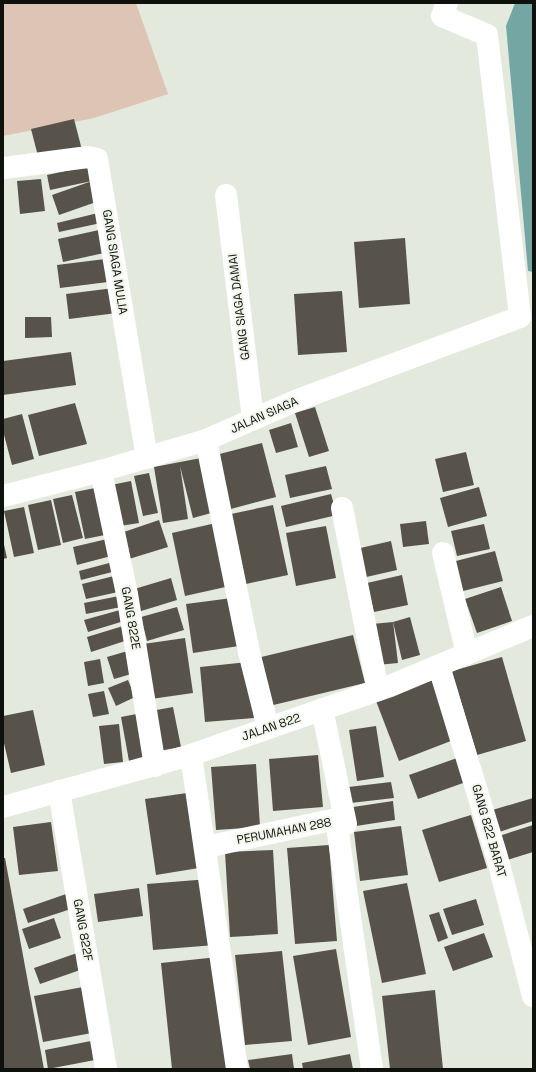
<svg xmlns="http://www.w3.org/2000/svg" width="536" height="1072" viewBox="0 0 536 1072" font-family="'Space Grotesk',sans-serif">
<style>
.green{fill:#ddc4b4}
.water{fill:#74a6a4}
.building{fill:#57534a}
.lines{fill:none;stroke-linecap:round;stroke-linejoin:round}
.minor{stroke:#fff;stroke-width:22}
.labels{text-anchor:middle;stroke-width:4;stroke-linejoin:round;paint-order:stroke}
.street-label{font-size:12px;fill:#0f110d;stroke:#f2f6eb}
</style>
<rect width="100%" height="100%" fill="#e4e9de"/>
<polygon class="green" points="3,3 136,3 168,94 94,118 3,136"/>
<polygon class="water" points="515,3 533,3 533,272 528,271 506,26"/>
<g class="building">
<polygon points="74,119 82,150 39,160 31,129"/>
<polygon points="89,166 99,201 59,215 52,195 92,181 50,190 47,175"/>
<polygon points="41,179 45,211 20,214 17,181"/>
<polygon points="98,213 101,223 59,232 57,223"/>
<polygon points="99,230 104,253 63,262 58,239"/>
<polygon points="405,238 410,304 359,308 354,242"/>
<polygon points="105,259 108,282 60,288 57,265"/>
<polygon points="114,288 117,313 69,319 66,294"/>
<polygon points="342,291 347,352 298,355 294,294"/>
<polygon points="25,317 51,317 52,337 25,338"/>
<polygon points="71,352 76,385 3,395 3,361"/>
<polygon points="75,403 87,444 39,456 28,415"/>
<polygon points="315,407 329,451 309,457 295,413"/>
<polygon points="22,414 34,459 12,465 3,431 3,419"/>
<polygon points="291,423 298,447 276,453 269,430"/>
<polygon points="262,443 276,497 227,510 212,456"/>
<polygon points="466,452 474,485 443,492 435,459"/>
<polygon points="201,458 215,512 193,518 180,466 188,519 163,523 154,467"/>
<polygon points="326,466 332,489 290,498 285,475"/>
<polygon points="149,473 158,513 143,516 134,476"/>
<polygon points="131,481 139,523 114,527 106,486"/>
<polygon points="100,487 110,534 85,539 75,492"/>
<polygon points="479,487 487,516 448,527 440,498"/>
<polygon points="331,494 337,515 286,527 281,506"/>
<polygon points="72,495 83,538 63,543 53,499"/>
<polygon points="51,500 61,545 38,550 28,505"/>
<polygon points="273,505 288,575 246,584 231,514"/>
<polygon points="24,507 34,553 14,557 4,511"/>
<polygon points="159,520 168,547 129,559 121,533"/>
<polygon points="426,521 429,544 403,547 400,524"/>
<polygon points="216,523 230,586 185,596 172,533"/>
<polygon points="484,524 490,549 457,556 451,531"/>
<polygon points="326,526 336,578 296,586 286,533"/>
<polygon points="107,539 111,556 77,565 73,547"/>
<polygon points="3,540 7,558 3,559"/>
<polygon points="391,541 397,570 362,578 356,549"/>
<polygon points="495,551 503,581 459,592 452,562"/>
<polygon points="113,562 116,571 81,580 79,571"/>
<polygon points="402,575 408,605 374,612 367,583"/>
<polygon points="114,576 118,592 86,599 82,584"/>
<polygon points="171,578 177,600 138,612 131,590"/>
<polygon points="501,587 512,621 477,633 465,599"/>
<polygon points="119,596 121,607 86,614 84,603"/>
<polygon points="232,598 239,646 193,653 186,604"/>
<polygon points="177,607 184,630 147,641 141,617"/>
<polygon points="120,610 124,621 88,632 84,620"/>
<polygon points="410,617 420,655 402,660 393,622"/>
<polygon points="393,622 398,663 377,665 372,624"/>
<polygon points="123,626 128,640 91,652 87,637"/>
<polygon points="353,635 365,683 265,707 253,659"/>
<polygon points="185,638 193,693 151,699 143,644"/>
<polygon points="131,650 138,672 114,679 107,657"/>
<polygon points="502,657 526,741 477,755 452,671"/>
<polygon points="100,659 104,683 88,686 84,662"/>
<polygon points="248,662 254,718 205,722 200,667"/>
<polygon points="128,680 135,697 116,706 108,688"/>
<polygon points="433,680 456,739 399,761 376,701"/>
<polygon points="104,691 109,714 93,717 88,694"/>
<polygon points="173,707 181,747 159,751 151,711"/>
<polygon points="33,710 45,765 11,773 3,739 3,716"/>
<polygon points="142,713 150,757 129,761 121,717"/>
<polygon points="119,724 123,762 104,764 99,726"/>
<polygon points="376,726 384,777 357,781 349,730"/>
<polygon points="318,755 323,807 273,811 269,759"/>
<polygon points="457,758 466,782 418,799 409,775"/>
<polygon points="256,764 260,827 216,830 211,767"/>
<polygon points="391,782 394,798 342,804 340,788"/>
<polygon points="194,792 205,867 156,875 145,799"/>
<polygon points="533,798 533,821 496,833 489,811"/>
<polygon points="393,801 395,820 356,826 353,807"/>
<polygon points="471,815 487,868 439,882 422,830"/>
<polygon points="51,822 58,871 19,875 13,827"/>
<polygon points="533,825 533,852 504,861 496,837"/>
<polygon points="401,826 408,875 360,881 354,832"/>
<polygon points="329,845 337,941 295,944 287,848"/>
<polygon points="273,850 278,934 230,937 225,852"/>
<polygon points="3,858 5,858 44,1069 3,1069"/>
<polygon points="209,879 215,945 153,950 147,884"/>
<polygon points="407,883 426,974 382,983 363,891"/>
<polygon points="139,888 143,916 98,922 94,894"/>
<polygon points="69,893 74,908 28,923 23,909"/>
<polygon points="476,899 484,925 452,935 443,909"/>
<polygon points="439,912 448,938 438,942 429,915"/>
<polygon points="54,918 61,938 29,949 22,929"/>
<polygon points="484,933 493,957 453,971 444,947"/>
<polygon points="336,949 351,1037 308,1045 293,956"/>
<polygon points="282,951 292,1041 245,1045 235,955"/>
<polygon points="77,953 83,969 40,984 34,968"/>
<polygon points="218,957 230,1069 172,1069 161,963"/>
<polygon points="83,987 92,1033 43,1042 34,996"/>
<polygon points="435,990 443,1069 390,1069 382,996"/>
<polygon points="91,1041 95,1060 48,1069 45,1050"/>
<polygon points="292,1054 294,1069 250,1069 248,1060"/>
<polygon points="350,1054 353,1069 303,1069 302,1063"/>
</g>
<g class="lines">
<g class="minor">
<polyline points="447,3 442,16 487,35 520,317"/>
<polyline points="4,168 88,157 97,159 147,458"/>
<polyline points="226,195 253,419"/>
<polyline points="206,440 249,652 268,728"/>
<polyline points="101,471 127,594 155,766"/>
<polyline points="3,496 101,471 206,440 295,401 520,317"/>
<polyline points="342,508 378,690"/>
<polyline points="443,553 467,654"/>
<polyline points="439,667 497,857 533,996"/>
<polyline points="322,709 346,824"/>
<polyline points="191,755 237,1069"/>
<polyline points="59,791 106,1069"/>
<polyline points="3,807 191,755 390,686 533,626"/>
<polyline points="206,847 336,819 372,1069"/>
</g>
</g>
<g class="labels">
<g class="street-label">
<text transform="translate(115 262) rotate(81)" y="4">GANG SIAGA MULIA</text>
<text transform="translate(239 307) rotate(-97)" y="4">GANG SIAGA DAMAI</text>
<text transform="translate(264 415) rotate(-24)" y="4">JALAN SIAGA</text>
<text transform="translate(131 618) rotate(80)" y="4">GANG 822E</text>
<text transform="translate(271 727) rotate(-19)" y="4">JALAN 822</text>
<text transform="translate(284 831) rotate(-11)" y="4">PERUMAHAN 288</text>
<text transform="translate(489 831) rotate(74)" y="4">GANG 822 BARAT</text>
<text transform="translate(83 930) rotate(80)" y="4">GANG 822F</text>
</g>
</g>
<rect width="536" height="1072" fill="none" stroke="#0f110d" stroke-width="8"/>
</svg>
